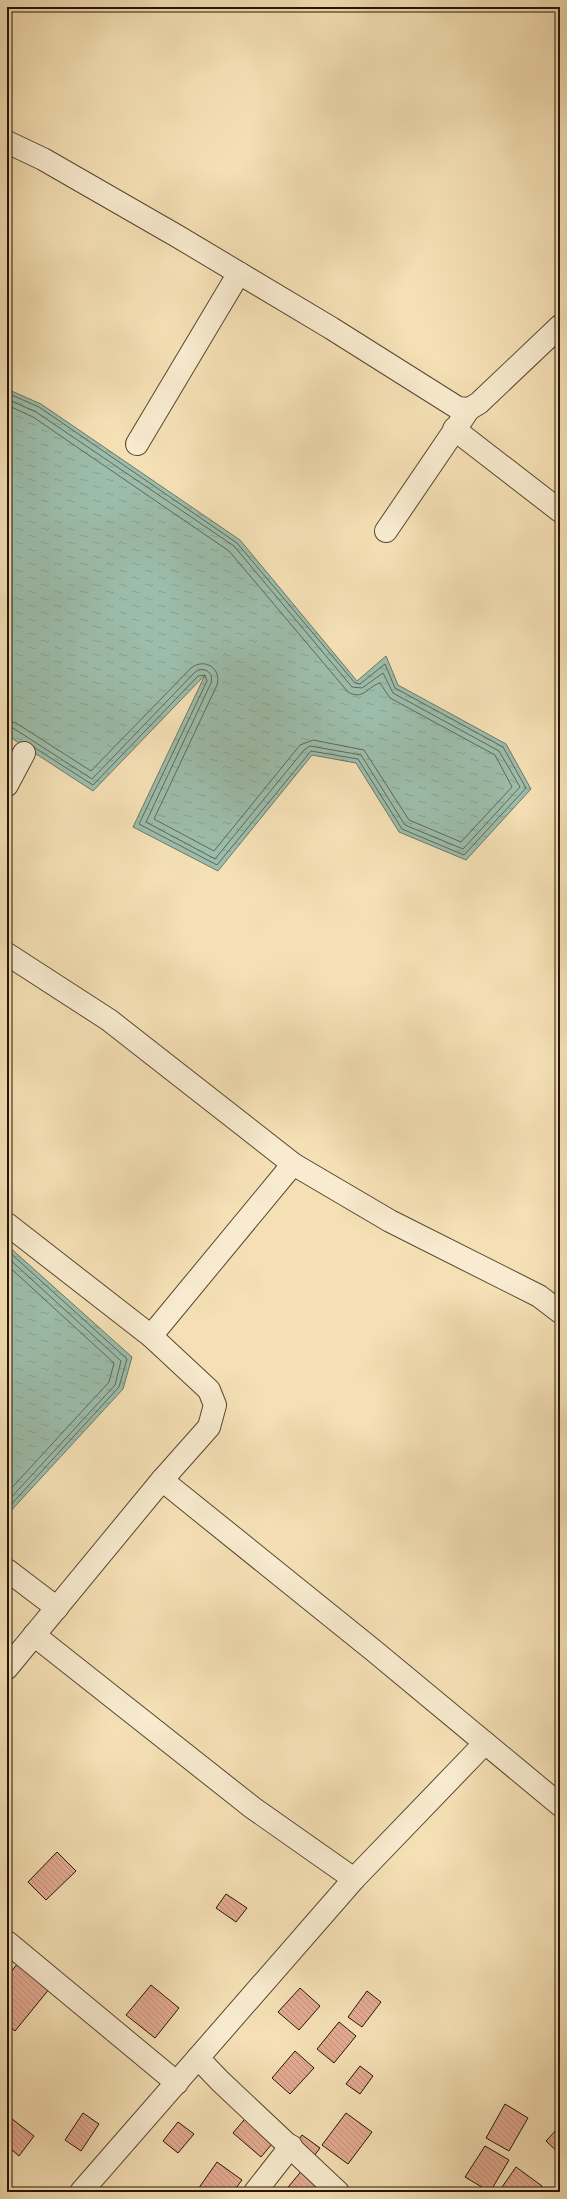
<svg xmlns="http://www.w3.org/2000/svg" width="567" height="2199" viewBox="0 0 567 2199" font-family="'IM FELL French Canon',serif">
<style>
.water{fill:url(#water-ripples);stroke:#6c7968}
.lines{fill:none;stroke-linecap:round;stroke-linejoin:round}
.shore{stroke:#606857;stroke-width:1}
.building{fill:url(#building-back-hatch);stroke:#231403}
.minor-casing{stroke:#584730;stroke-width:24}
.minor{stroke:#f8ebcf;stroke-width:22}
</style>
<defs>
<pattern id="water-ripples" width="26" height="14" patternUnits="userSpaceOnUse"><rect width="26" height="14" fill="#9cbdab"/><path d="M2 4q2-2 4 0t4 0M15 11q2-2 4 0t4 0" fill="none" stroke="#86a292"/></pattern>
<pattern id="building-back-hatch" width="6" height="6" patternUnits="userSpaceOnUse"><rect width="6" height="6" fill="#e4ab93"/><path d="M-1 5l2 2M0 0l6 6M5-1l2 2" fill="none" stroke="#c3927d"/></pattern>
</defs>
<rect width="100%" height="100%" fill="#f5e0b5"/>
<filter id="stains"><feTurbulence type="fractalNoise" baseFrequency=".005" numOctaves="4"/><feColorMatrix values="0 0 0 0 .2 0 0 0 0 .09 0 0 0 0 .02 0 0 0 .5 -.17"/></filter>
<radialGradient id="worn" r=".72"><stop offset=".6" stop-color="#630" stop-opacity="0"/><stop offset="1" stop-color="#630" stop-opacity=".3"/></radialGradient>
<g class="water">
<polygon points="7,389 41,404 240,540 357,681 386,656 398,685 506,744 531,789 466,860 399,832 356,763 312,755 218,871 133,827 205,675 93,791 7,735"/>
<polygon points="7,1245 132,1357 123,1389 7,1515"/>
</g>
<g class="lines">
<g class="shore">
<polyline points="7,393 39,407 237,543 355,683 360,684 385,664 395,688 503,747 526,788 464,855 402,829 358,759 311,751 217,865 139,824 207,681 205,675 198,676 93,785 35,748"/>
<path d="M 7,399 L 36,412 L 234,546 L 352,687 L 362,688 L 383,673 L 393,693 L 499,751 L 520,787 L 463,849 L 405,825 L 361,755 L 310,746 L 304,750 L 215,859 L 146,822 L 211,683 C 214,672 204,666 195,672 L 92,779 L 13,728 L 7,727"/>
<path d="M 7,405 L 33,417 L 229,551 L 348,692 C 363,701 368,686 380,683 L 390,698 L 495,755 L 512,787 L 461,842 L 409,820 L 364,750 L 313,740 L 300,745 L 214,851 L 154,819 L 217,685 C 222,669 205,657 191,668 L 91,771 L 16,723 L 7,721"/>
<polyline points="7,1250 127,1359 119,1387 7,1509"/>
<polyline points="7,1257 121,1361 115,1385 7,1502"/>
<polyline points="7,1265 114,1363 109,1382 7,1493"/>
</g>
</g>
<g class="building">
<polygon points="57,1852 76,1871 46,1900 28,1882"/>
<polygon points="226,1894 247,1908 236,1922 216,1908"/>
<polygon points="18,1963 50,1988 15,2031 7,2024 7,1977"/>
<polygon points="151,1985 179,2008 155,2038 126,2015"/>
<polygon points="300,1988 320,2006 299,2030 278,2012"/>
<polygon points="367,1991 381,2002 362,2027 348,2017"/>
<polygon points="339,2022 356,2036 334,2063 317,2049"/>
<polygon points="295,2051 314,2068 290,2094 272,2078"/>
<polygon points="360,2066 373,2076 360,2094 346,2084"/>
<polygon points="505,2104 528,2118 509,2151 486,2138"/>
<polygon points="83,2113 99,2124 81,2151 65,2140"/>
<polygon points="346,2113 372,2132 348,2164 322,2145"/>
<polygon points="249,2114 277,2138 261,2157 233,2133"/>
<polygon points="7,2115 34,2136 19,2156 7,2146"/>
<polygon points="178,2122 194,2134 178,2153 163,2141"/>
<polygon points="560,2126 560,2154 546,2141"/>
<polygon points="302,2135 320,2148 311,2160 293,2147"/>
<polygon points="485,2146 509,2160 490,2192 465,2177"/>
<polygon points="217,2162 242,2180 233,2192 196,2192"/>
<polygon points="516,2167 542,2186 538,2192 502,2192 500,2190"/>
<polygon points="304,2168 335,2192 284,2192"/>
<polygon points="552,2188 557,2192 549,2192"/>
</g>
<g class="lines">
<g class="minor-casing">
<g id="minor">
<polyline points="7,142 43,159 177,236 331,328 458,408 469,409 479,403 560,326"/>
<polyline points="454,429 560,511"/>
<polyline points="137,444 239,273"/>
<polyline points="386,531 469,409"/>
<polyline points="7,785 24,753"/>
<polyline points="7,954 109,1020 293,1164 390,1221 539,1296 560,1312"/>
<polyline points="7,1224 151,1336"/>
<polyline points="162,1480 373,1650 560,1805"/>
<polyline points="7,1570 57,1608"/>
<polyline points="34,1635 253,1808 354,1879 81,2192"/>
<polyline points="7,1668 162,1480 209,1427 215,1405 209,1390 151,1336 293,1164"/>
<polyline points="354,1879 485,1743"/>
<polyline points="7,1942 177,2083"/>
<polyline points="198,2058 220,2081 338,2192"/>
<polyline points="255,2192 291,2146"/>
</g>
</g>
<use href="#minor" class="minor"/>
</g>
<rect width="567" height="2199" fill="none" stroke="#f5e0b5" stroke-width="24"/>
<rect x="8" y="8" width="551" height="2183" fill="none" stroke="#231403" stroke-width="2"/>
<rect x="12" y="12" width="543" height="2175" fill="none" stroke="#231403"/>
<rect width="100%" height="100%" filter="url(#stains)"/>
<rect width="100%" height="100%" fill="url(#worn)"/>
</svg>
